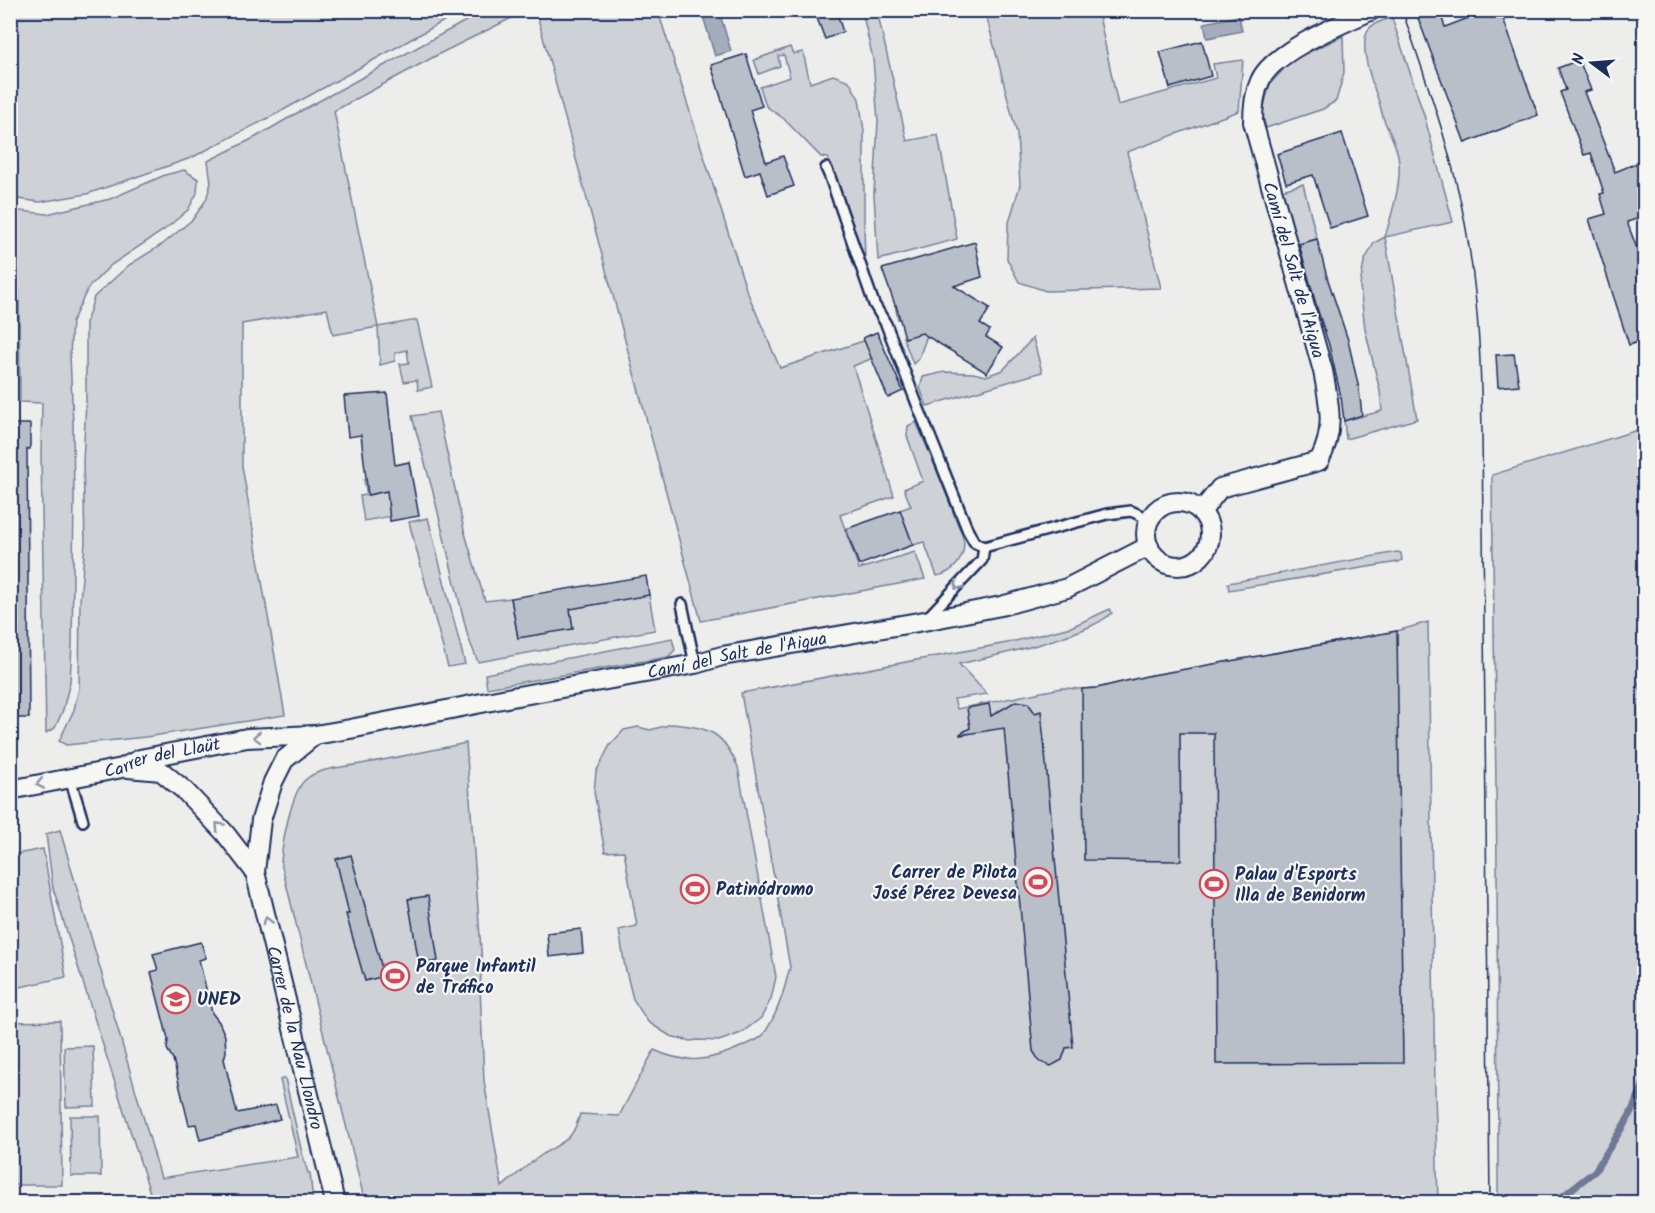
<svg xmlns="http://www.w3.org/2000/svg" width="1655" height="1213" viewBox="0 0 1655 1213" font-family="Kalam,sans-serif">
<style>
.green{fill:#ced2d7;stroke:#74809a;stroke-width:1.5}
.water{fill:#a5acbc;stroke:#6e7a96;stroke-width:1.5}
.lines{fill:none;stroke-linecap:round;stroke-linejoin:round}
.stream{stroke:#6e7a96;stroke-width:7}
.building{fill:#b9bfc8;stroke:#1b2f5e;stroke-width:1.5}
.service-casing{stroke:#1b2f5e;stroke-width:14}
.minor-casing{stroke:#1b2f5e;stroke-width:22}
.service{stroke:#f6f6f2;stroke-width:9}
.minor{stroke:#f6f6f2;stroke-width:18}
.tram{stroke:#1b2f5e;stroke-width:1.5}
.oneway{stroke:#8892a8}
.labels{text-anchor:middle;stroke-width:4.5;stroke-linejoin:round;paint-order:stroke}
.street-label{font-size:18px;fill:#1b2f5e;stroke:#f6f6f2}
.poi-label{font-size:18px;font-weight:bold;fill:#1b2f5e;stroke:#f6f6f2;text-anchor:start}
</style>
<rect width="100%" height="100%" fill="#edeeec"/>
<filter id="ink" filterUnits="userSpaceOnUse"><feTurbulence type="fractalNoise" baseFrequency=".0167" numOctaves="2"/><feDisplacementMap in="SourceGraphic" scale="12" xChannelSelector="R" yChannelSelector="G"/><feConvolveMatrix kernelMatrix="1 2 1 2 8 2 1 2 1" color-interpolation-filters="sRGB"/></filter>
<g filter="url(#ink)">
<g class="green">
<polygon points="11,10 462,10 462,11 278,113 191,158 87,194 40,202 11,198"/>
<polygon points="484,11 526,11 441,53 334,111 378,327 417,320 432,387 418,390 417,380 404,382 400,364 409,363 407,350 395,353 395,361 380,365 378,327 333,335 327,309 242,324 242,466 285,715 146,737 66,745 59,741 74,710 79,688 80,601 85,542 83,462 86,400 86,323 94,297 129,265 163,244 193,219 206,200 211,183 208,161 256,137 297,113"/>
<polygon points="536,11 658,11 746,289 780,368 879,336 886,353 853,366 894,496 840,515 859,569 915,552 925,579 701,621"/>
<polygon points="862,11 877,11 907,141 938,135 957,239 878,260 874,194 878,121 873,59"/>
<polygon points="985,11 1098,11 1118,105 1216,78 1213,64 1243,60 1239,111 1127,152 1161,288 1046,291 1019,282 1007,259 1008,226 1020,185 1017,134"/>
<path d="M 1392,18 L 1424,115 L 1453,222 L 1385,237 L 1417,419 L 1346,439 L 1344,421 L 1382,411 L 1380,391 L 1365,329 L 1360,286 L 1364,262 L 1374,243 L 1385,237 C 1392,212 1403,181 1398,155 C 1395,142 1389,132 1384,120 C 1382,115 1381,108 1379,102 C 1373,85 1358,47 1368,30 C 1372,23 1384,20 1392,18 Z"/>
<polygon points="1343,36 1344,73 1336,101 1323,109 1266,128 1262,113 1270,84 1292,60"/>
<polygon points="790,47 793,54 803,52 810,83 833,75 849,81 859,99 864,131 864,224 865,264 828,158 821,157 784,119 766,106 760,87 790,77 784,55 778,56 780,66 759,74 754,60"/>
<polygon points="184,170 198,179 197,193 188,210 164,230 111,265 88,288 72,322 70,355 73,424 74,499 72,645 70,682 63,710 55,728 46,733 41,453 42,403 20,402 19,291 11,291 11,210 47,214 110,199 165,175"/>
<polygon points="1303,184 1317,239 1298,244 1282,190"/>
<polygon points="943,290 919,358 913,364 903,337 905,338 920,313 898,319 895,305"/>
<polygon points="1033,338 1042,372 927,406 920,388 923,377 945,372 973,373 986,376 1003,370"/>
<polygon points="438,412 464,530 485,601 511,598 518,638 573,629 570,609 649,595 655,630 478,662 468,637 433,492 412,416"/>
<path d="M 916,422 C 930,453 943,484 955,517 C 958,525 963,535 964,543 C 964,560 953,573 937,576 L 924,542 L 913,545 L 900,510 L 911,506 L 904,489 L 923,481 L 907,436 L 908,426 Z"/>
<polygon points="1644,428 1644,680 1638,683 1642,694 1644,694 1644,1202 1498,1202 1497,866 1492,475"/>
<polygon points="386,476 392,516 364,521 360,496 367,495 364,480"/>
<polygon points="428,518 465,664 448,667 409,522"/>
<polygon points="1397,552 1401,553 1402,560 1398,562 1229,590 1228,583"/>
<path d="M 1110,609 L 1112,613 C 1098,625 1080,631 1062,637 C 1029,649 994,656 959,664 L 987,694 L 954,699 L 957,709 L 1062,688 L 1082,689 L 1097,688 L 1147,676 L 1397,631 L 1428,622 L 1435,1090 L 1438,1202 L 363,1202 L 363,1194 L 281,863 C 282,844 291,793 305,780 C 318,767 349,767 366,763 C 400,757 433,750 466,743 L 482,964 L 480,987 L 484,1081 L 502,1187 C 515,1176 528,1164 543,1154 C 565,1140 572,1142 580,1114 L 619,1116 L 654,1050 C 686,1065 711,1061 743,1046 C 749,1043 759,1040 763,1035 C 778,1014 784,991 790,967 L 741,693 L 1007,643 L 1071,627 Z"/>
<polygon points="672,638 675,650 668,657 487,688 485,674"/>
<path d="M 672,724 C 709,727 723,732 738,767 L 776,977 L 771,999 L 761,1018 L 741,1033 L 719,1041 L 698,1040 L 690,1041 L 670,1036 L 648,1022 L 633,999 L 625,967 L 619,930 L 637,926 L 624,851 L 605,852 L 594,792 L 596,772 L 610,745 L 624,730 L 638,727 L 650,730 Z"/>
<polygon points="60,830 161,1178 298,1157 280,1080 285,1078 301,1149 308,1173 310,1173 313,1202 11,1202 11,1196 151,1196 53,888 46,834"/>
<polygon points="43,849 66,977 11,989 11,855"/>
<polygon points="60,1021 62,1185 11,1185 11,1022"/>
<polygon points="93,1046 95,1106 66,1107 64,1047"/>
<polygon points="70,1116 100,1116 101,1176 71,1176"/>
</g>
<g class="water">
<polygon points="719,11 731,51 715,56 703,16"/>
<polygon points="1239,16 1242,31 1207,38 1204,23"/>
</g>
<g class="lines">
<polyline class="stream" points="1555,1202 1595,1171 1630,1115 1644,1084"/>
</g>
<g class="building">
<polygon points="814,10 836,10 843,32 825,39"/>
<polygon points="1415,10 1439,10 1445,27 1489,10 1500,10 1538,115 1465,143"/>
<polygon points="1202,41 1211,76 1170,88 1160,52"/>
<polygon points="746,54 762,106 750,110 766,162 783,156 794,186 768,195 760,171 745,176 711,65"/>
<polygon points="1579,60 1591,90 1584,92 1615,172 1644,160 1644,205 1639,207 1643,217 1627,222 1644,267 1644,340 1629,345 1589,219 1606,214 1600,194 1604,193 1591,153 1584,155 1560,92 1566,90 1558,68"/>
<polygon points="1342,133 1368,216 1330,228 1313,175 1286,183 1277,154"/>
<polygon points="1317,239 1327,277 1348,340 1359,389 1362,415 1344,421 1341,397 1329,345 1317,308 1299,244"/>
<polygon points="975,242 982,277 954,286 990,308 980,324 990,330 986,337 1003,347 987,373 922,333 905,338 896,305 895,305 882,269"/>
<polygon points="877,332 903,391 888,398 863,338"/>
<polygon points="1514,354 1519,385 1498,387 1496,355"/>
<polygon points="387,393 395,465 409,462 419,516 390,521 387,491 368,495 361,435 348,437 344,396"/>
<polygon points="10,424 30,424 30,449 27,449 29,718 10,718"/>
<polygon points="900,510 913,545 859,565 846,529"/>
<polygon points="646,576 649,595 570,609 573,629 518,638 511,598"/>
<polygon points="1397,631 1403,1063 1216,1064 1214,733 1180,733 1181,861 1084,860 1082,689 1097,688 1147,676"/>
<polygon points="1016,701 1028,703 1035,713 1041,711 1073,1047 1066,1048 1062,1060 1051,1066 1040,1062 1033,1051 1004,728 960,735 960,734 970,728 967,708 989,704 991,716"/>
<polygon points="351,855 384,976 365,981 346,914 349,914 336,859"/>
<polygon points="428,896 438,961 419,964 408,899"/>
<polygon points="581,929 583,953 549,957 547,933"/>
<polygon points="201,942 206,958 199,960 212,1013 219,1022 225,1036 226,1052 224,1059 237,1113 276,1105 280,1119 200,1140 196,1124 189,1125 173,1059 167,1049 168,1039 151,972 158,970 153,954"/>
</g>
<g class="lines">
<g class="service-casing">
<g id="service">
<polyline points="826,168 830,177 874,304 886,324 917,404 968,531 975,543 984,547 1107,514 1131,511 1142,516 1149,522"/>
<polyline points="682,604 695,664"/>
<polyline points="927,618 982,560 984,547"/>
<polyline points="70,778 83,821"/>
</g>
</g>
<g class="minor-casing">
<g id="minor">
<circle cx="1178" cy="534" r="32"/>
<path d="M 1201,512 L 1220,488 L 1319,461 C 1336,430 1329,403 1323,371 L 1253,122 C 1253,108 1254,94 1260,81 C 1273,51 1342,24 1372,10"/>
<path id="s1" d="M 315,735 L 284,760 L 273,782 L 261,820 L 255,872 L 335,1202"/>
<polyline points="128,768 161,771 184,790 224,832 255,872"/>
<path id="s2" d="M 10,790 L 122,768 L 140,759 L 247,738 L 315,735 L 350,729 L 512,697 L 695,664 L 722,656 L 924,621 L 1001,606 L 1067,588 L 1149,546"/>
</g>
</g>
<use href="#service" class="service"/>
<use href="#minor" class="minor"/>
<path class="tram" d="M 1402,10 C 1429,88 1457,166 1469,247 C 1479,309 1481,371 1482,433 L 1490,1202"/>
</g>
<defs><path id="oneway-chevron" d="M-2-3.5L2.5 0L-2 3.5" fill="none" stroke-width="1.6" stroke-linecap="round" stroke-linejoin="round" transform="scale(1.5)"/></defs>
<g class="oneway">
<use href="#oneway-chevron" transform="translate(958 586) rotate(134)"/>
<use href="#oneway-chevron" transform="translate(257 737) rotate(178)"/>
<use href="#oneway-chevron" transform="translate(40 784) rotate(169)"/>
<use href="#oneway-chevron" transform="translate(219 826) rotate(-133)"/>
<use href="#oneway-chevron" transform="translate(267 921) rotate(-104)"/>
</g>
</g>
<defs>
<g id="stadium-ring" transform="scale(1.5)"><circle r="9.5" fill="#f6f6f2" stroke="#d1495b" stroke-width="1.5"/><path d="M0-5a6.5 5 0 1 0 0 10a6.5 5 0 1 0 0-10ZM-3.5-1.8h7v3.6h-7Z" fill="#d1495b"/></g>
<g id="university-ring" transform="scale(1.5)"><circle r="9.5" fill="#f6f6f2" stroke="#d1495b" stroke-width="1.5"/><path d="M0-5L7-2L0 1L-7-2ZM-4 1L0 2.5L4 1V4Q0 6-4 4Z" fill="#d1495b"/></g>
</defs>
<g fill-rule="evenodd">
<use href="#stadium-ring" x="1038" y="882"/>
<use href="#stadium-ring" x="1214" y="884"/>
<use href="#stadium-ring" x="695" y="889"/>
<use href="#stadium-ring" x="395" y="976"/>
<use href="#university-ring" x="176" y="999"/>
</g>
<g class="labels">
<g class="street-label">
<text transform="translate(1294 270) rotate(74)" y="6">Camí del Salt de l'Aigua</text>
<text dy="6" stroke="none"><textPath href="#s2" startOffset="741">Camí del Salt de l'Aigua</textPath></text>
<text dy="6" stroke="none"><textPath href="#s2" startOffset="156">Carrer del Llaüt</textPath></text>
<text dy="6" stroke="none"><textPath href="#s1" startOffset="327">Carrer de la Nau Llondro</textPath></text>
</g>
<g class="poi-label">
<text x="1017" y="878" text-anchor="end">Carrer de Pilota<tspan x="1017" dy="21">José Pérez Devesa</tspan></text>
<text x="1235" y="880">Palau d'Esports<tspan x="1235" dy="21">Illa de Benidorm</tspan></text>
<text x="716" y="895">Patinódromo</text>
<text x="416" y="972">Parque Infantil<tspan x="416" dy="21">de Tráfico</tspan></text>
<text x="197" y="1005">UNED</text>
</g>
</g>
<rect width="1655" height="1213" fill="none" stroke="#f6f6f2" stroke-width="36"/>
<rect x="18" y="18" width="1619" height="1177" fill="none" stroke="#1b2f5e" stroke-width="2" filter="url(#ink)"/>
<g transform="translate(1592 63) rotate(286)" stroke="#f6f6f2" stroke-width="4.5" paint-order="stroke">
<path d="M0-4.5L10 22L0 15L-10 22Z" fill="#1b2f5e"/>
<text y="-9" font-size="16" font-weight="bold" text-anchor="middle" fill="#1b2f5e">N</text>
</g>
</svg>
